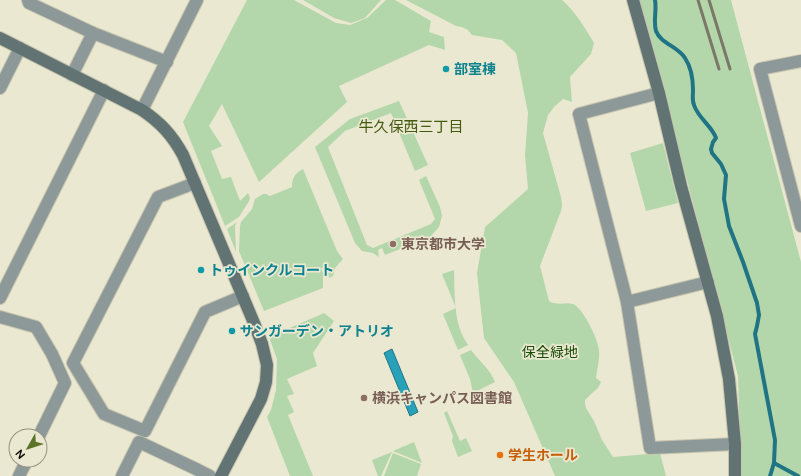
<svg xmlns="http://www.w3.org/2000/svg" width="801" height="476" viewBox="0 0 801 476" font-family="'DM Sans','Noto Sans JP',sans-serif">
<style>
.green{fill:#b3d7aa}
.water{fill:#28a1b9;stroke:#207483}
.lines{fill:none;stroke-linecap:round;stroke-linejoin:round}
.stream{stroke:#207483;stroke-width:4}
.street-casing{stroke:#c7c5b0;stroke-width:14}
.secondary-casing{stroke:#c7c5b0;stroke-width:14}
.street{stroke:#8d9998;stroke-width:12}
.secondary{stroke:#627373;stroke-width:12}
.rail{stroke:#7a7869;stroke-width:3}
.culture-dot{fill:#0f9aa8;stroke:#ebe8d1;stroke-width:1.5}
.education-dot{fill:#8d6e63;stroke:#ebe8d1;stroke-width:1.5}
.food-dot{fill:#e8710a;stroke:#ebe8d1;stroke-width:1.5}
.labels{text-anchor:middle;stroke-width:3.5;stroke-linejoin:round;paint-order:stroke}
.culture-label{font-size:14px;font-weight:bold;fill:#0d838f;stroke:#ebe8d1;text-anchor:start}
.education-label{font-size:14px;font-weight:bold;fill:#785e54;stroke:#ebe8d1;text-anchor:start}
.park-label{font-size:14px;fill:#194c09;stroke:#ebe8d1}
.food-label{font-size:14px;font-weight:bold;fill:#c56008;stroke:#ebe8d1;text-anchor:start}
.neighbourhood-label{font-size:15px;fill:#455b12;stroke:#ebe8d1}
</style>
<rect width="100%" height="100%" fill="#ebe8d1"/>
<g class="green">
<polygon points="247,0 294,0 336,23 350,25 367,18 386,0 395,0 431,21 429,32 444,37 445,50 429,45 339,86 347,102 259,182 222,104 209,126 222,146 211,151 222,179 231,177 240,201 248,193 250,198 249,201 239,217 225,226 183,122"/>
<polygon points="303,0 381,0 365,18 351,23 334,18"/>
<path d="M 406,0 L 562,0 C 575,11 585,28 594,43 L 591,54 L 570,77 L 572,102 L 563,99 L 554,107 L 548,115 L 543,133 L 561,197 L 562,205 L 561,211 L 540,266 L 549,301 C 551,302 552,303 554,303 C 560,305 567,302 573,304 C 583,308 598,339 599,350 C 600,358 597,370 596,378 L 601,382 L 598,388 L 591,394 L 585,400 L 585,403 L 586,408 L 594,421 L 602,440 L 613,457 L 660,453 L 666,476 L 555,476 L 514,382 L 484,338 L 480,302 L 477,273 L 485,227 L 528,189 L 525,155 L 528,113 L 516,53 L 502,40 L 472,35 C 468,29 464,27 456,26 Z"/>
<polygon points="639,0 731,0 801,262 801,476 741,476 738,376 692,199"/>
<polygon points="399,101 428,165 415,171 391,113 345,131 328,147 367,245 373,248 431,224 435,219 419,180 426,176 440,207 442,216 439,227 431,236 423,240 385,255 382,248 378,250 379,257 373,253 362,251 355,243 315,147 350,119"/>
<polygon points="663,143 678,203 646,211 630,153"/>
<path d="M 303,169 L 337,251 L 343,259 L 335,268 L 333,276 L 329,278 L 327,266 L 321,268 L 323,273 L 323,288 L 264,311 L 239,251 L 240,226 L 241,222 L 252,209 L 255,199 L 263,194 L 266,194 L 270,196 L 292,187 C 292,178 295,173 303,169 Z"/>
<polygon points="237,222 235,226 236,252 227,229"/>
<path d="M 454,270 C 455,296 453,323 468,345 L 458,350 L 443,314 L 456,308 L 442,274 Z"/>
<polygon points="324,313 334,321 313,353 317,366 287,379 294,394 287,396 294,412 288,415 313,476 290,476 267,417 271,410 276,390 277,359 269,337"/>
<path d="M 471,350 C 479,361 490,369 495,382 L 479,390 L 481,395 L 476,398 L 472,389 L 470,379 L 460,355 Z"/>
<polygon points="447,411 460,441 466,438 472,451 458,457 452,441 453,436 444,413"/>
<polygon points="414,442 422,463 393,451"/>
<polygon points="392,452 381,476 378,476 372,460"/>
<polygon points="393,453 421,464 417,476 384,476"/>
</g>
<polygon class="water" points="392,349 418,412 410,416 384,353"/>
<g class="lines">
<g class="stream">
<path d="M 655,0 C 657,10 653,21 656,31 C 661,44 678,46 685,58 C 691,67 693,79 693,90 C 693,95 692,101 694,105 C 698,118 712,126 716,138 L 713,142 L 711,149 L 712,153 L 721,164 L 726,175 L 724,199 L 729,226 L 743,262 L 757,303 L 759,315 L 757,326 L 755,334 L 775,440 L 774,463 L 770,476"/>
<polyline points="774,463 798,476"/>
</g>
<g class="street-casing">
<g id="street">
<polyline points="28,0 29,3 93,33 167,62"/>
<polyline points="801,61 760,69 801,226"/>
<polyline points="72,75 93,33"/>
<polyline points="0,88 20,48"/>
<polyline points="659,93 579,114 627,302 650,448 735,444"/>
<polyline points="142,110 197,0"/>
<polyline points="195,183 158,197 73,363 104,414 145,431 205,312 243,296"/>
<polyline points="0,298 104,90"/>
<polyline points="627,302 708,282"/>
<polyline points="0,317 36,327 52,354 65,383 39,436"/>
<polyline points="19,476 27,460"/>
<polyline points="122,476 139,442 194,468 210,476"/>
</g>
</g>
<g class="secondary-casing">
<g id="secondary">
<polyline points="633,0 659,93 681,186 717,316 729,379 735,444 735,476"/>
<path d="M 0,38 L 142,110 C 161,123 172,135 183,155 L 254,323 L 262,344 L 267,365 L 266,382 L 261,399 L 221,476"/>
</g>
</g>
<use href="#street" class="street"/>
<use href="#secondary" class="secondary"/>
<g class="rail">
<polyline points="698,0 719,69"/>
<polyline points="709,0 730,69"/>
</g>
</g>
<g class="culture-dot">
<circle cx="446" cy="69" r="4"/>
<circle cx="201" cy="270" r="4"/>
<circle cx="232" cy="331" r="4"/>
</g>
<g class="education-dot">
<circle cx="393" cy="244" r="4"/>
<circle cx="364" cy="398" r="4"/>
</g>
<circle class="food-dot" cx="500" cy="455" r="4"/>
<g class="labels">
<g class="culture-label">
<text x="454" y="74">部室棟</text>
<text x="209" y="275">トゥインクルコート</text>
<text x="240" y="336">サンガーデン・アトリオ</text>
</g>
<g class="education-label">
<text x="401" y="249">東京都市大学</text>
<text x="372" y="403">横浜キャンパス図書館</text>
</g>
<g class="park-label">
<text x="550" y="357">保全緑地</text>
</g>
<g class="food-label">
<text x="508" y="460">学生ホール</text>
</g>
<g class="neighbourhood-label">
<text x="411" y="132">牛久保西三丁目</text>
</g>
</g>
<g transform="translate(28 448) rotate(231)"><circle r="19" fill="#ebe8d1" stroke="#92907f"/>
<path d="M0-3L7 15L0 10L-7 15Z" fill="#5a7326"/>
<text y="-6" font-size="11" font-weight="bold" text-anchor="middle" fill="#0d0c05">N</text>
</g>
</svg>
